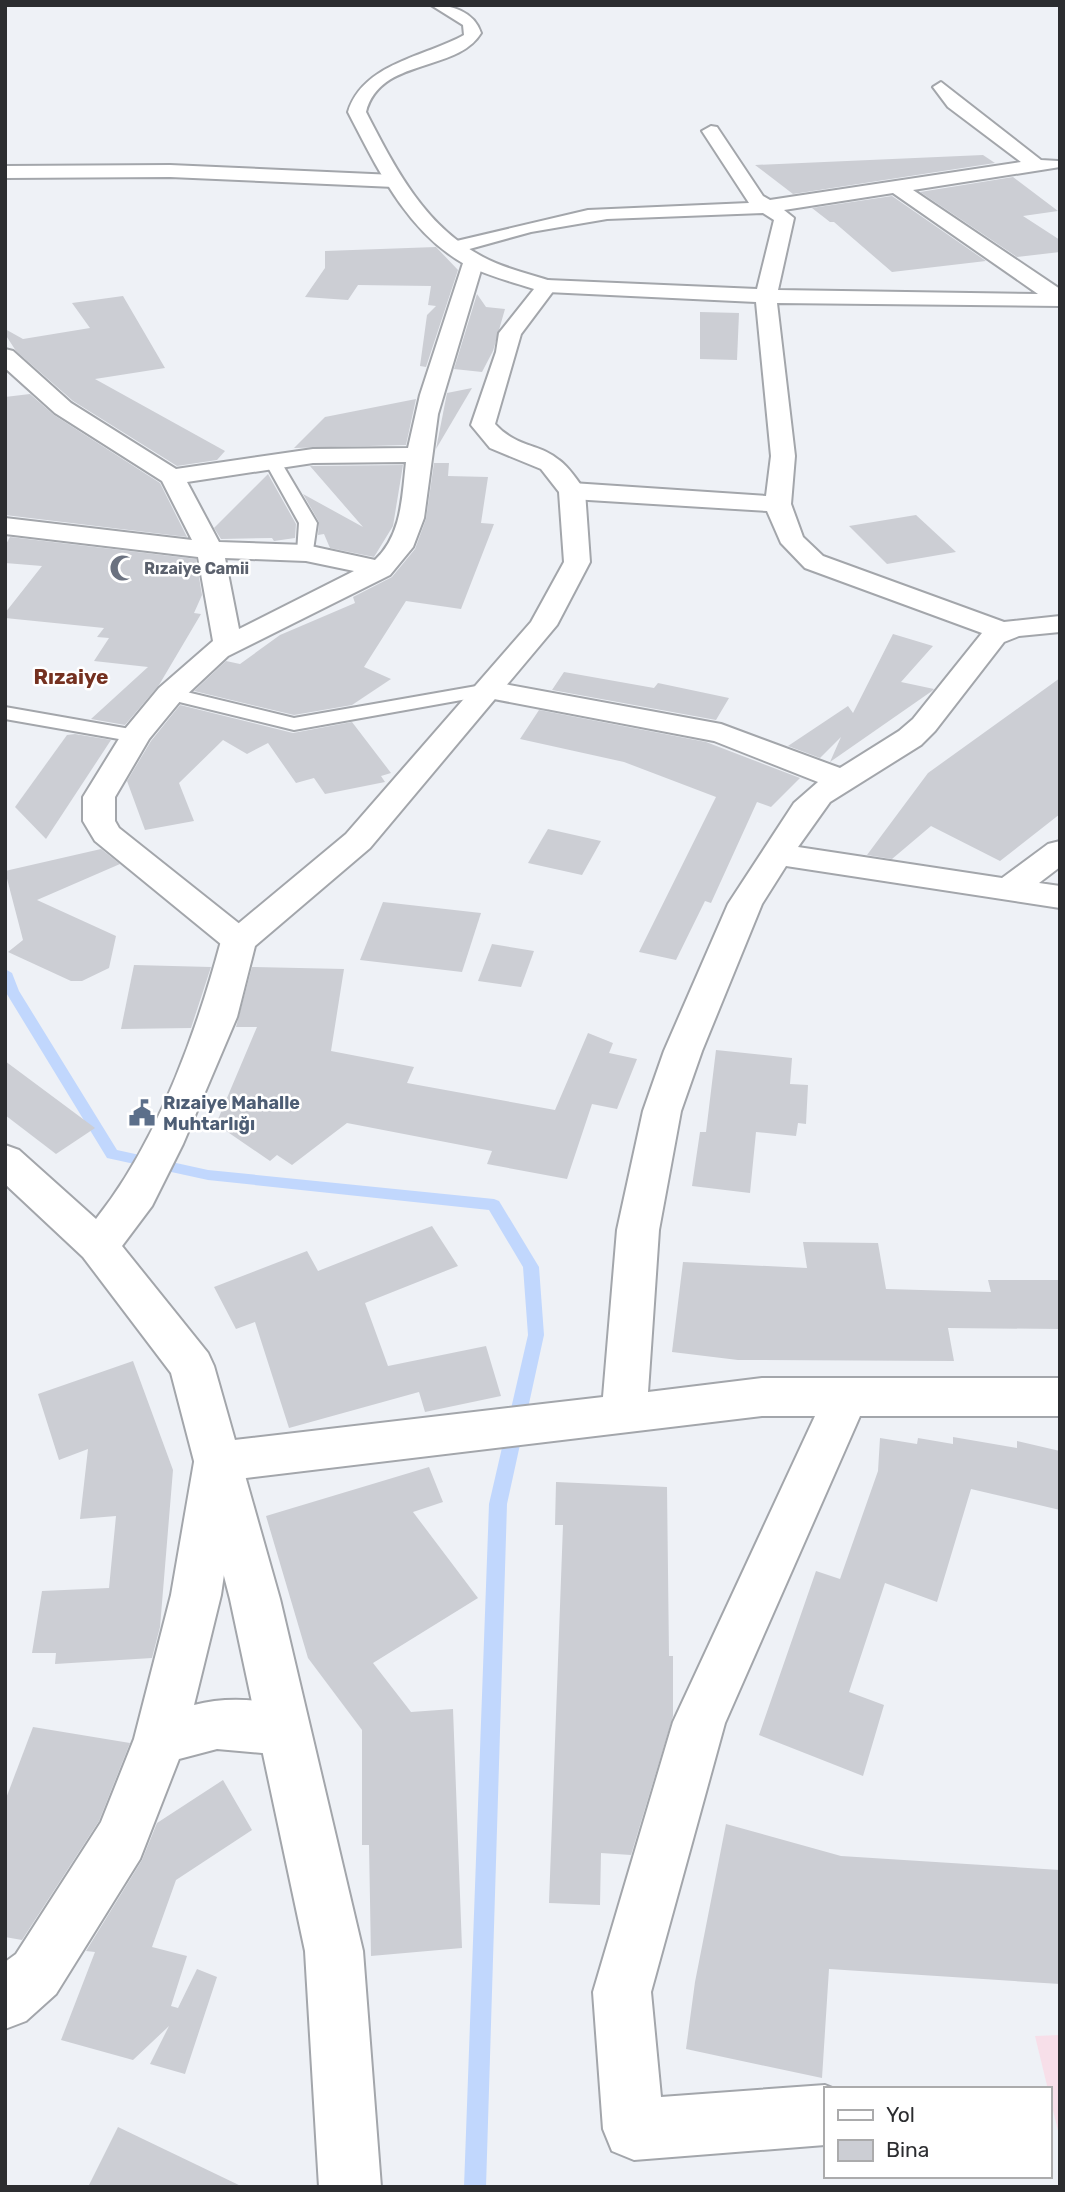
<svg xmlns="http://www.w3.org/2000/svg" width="1065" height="2192" viewBox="0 0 1065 2192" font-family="Rubik,sans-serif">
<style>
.education{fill:#f7dfe9}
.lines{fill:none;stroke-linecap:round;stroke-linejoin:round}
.stream{fill:#c1d7fd;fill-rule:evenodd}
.building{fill:#ccced4}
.service-casing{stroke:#a3a6ab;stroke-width:4}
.minor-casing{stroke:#a3a6ab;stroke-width:4}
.tertiary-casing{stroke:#a3a6ab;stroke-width:4}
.service{fill:#fff;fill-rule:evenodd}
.minor{fill:#fff;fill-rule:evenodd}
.tertiary{fill:#fff;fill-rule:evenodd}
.labels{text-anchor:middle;stroke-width:5;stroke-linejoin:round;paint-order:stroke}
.far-worship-label{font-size:16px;font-weight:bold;fill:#5b616d;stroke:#fff;text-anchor:start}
.service-label{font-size:18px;font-weight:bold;fill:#4e5e75;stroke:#fff;text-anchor:start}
.far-district-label{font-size:21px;font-weight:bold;fill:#753120;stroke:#fff}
</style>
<rect width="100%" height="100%" fill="#eef1f6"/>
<polygon class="education" points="1060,2035 1060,2139 1035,2036"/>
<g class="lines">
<polygon class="stream" points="5,969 12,973 19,991 117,1150 208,1170 494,1199 499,1201 539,1267 544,1335 507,1504 486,2187 464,2187 489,1504 528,1335 523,1267 489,1210 208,1180 107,1158 5,991"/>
</g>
<g class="building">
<polygon points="983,155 995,163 793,194 755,165"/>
<polygon points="1013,177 1058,211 1023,216 1060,240 1060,252 1017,257 920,192"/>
<polygon points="892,196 986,261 892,272 834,222 830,222 812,208"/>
<polygon points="436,247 458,270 426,367 420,366 427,315 436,306 428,305 431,286 358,285 348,300 305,297 325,268 325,251"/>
<polygon points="477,294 486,307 505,309 493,351 482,372 454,369"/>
<polygon points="123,296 165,368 95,379 225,451 217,460 177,466 73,401 16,351 5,334 5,329 23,339 90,328 72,303"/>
<polygon points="700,312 739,313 737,360 700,359"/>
<polygon points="472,388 436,449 447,393"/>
<polygon points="30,394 54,415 160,483 187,537 5,515 5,397"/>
<polygon points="416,399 406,445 294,448 325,417"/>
<polygon points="434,463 449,463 448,476 488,477 481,523 494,524 461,609 406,601 364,667 391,679 352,705 294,715 194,691 226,661 240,664 280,635 355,603 353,597 392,577 415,549 426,519"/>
<polygon points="403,465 393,526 374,557 330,548 324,534 318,535 319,522 303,494 363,527 310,466"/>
<polygon points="268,474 296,524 295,538 274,541 272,538 221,539 214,528"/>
<polygon points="916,515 956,552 887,564 849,526"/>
<polygon points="10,537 196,559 202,595 194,613 201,614 159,685 125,725 91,719 148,667 94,661 109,638 97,637 104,628 5,618 5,613 42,566 5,563 5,546"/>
<polygon points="893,634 933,646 901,682 934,689 932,691 830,762 841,737 820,758 788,746 848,706 853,713"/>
<polygon points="564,672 654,688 658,683 729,698 716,720 552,690"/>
<polygon points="1060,678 1060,814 1000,861 931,826 892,859 867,855 928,773"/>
<polygon points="180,705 293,733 352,722 391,773 381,776 385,782 325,794 314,778 296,783 268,743 247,754 223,740 179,783 194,821 145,830 127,781 151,741"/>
<polygon points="539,710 706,742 800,778 771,807 757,802 711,903 705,901 676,960 639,952 716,797 624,762 520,739"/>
<polygon points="75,734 111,740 46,839 15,807 67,735"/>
<polygon points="548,829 601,841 582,875 528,863"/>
<polygon points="101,849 120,864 37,900 116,936 109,968 82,981 71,981 8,952 23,940 5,871"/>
<polygon points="383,902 481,913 462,972 360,960"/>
<polygon points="492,944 534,951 521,987 478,981"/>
<polygon points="134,965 211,967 191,1028 121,1029"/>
<polygon points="252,967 344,969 331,1051 414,1067 407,1083 555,1110 588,1033 613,1043 609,1053 637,1059 617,1109 592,1104 567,1179 487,1164 492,1151 347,1123 292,1165 277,1155 270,1161 216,1124 257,1027 236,1027"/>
<polygon points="716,1050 792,1058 790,1084 808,1085 806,1124 798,1123 796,1136 756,1132 750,1193 692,1186 700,1132 706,1132"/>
<polygon points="5,1061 95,1128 56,1154 5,1115"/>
<polygon points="432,1226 458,1266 365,1303 388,1366 486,1346 501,1396 425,1412 419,1392 289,1428 255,1322 236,1329 214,1287 307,1251 318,1271"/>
<polygon points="803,1242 878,1243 886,1289 991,1292 988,1280 1060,1280 1060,1329 948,1328 954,1361 738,1360 672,1352 683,1262 807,1268"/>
<polygon points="133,1361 173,1470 160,1627 152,1658 55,1664 56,1653 32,1653 42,1591 109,1588 116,1516 80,1519 88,1449 59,1460 38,1394"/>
<polygon points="953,1437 1017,1448 1017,1441 1060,1451 1060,1510 971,1489 937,1602 885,1583 849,1692 884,1705 863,1776 759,1735 816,1571 840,1579 878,1471 880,1438 917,1444 918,1438 953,1444"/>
<polygon points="429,1467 443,1502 413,1512 478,1598 373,1663 411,1712 453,1709 462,1948 371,1956 369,1845 362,1845 362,1730 308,1658 266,1516"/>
<polygon points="556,1482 667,1487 669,1656 673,1656 673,1716 631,1855 601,1853 600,1905 549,1903 563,1525 555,1525"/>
<polygon points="33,1727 130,1743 99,1821 22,1940 5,1937 5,1801"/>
<polygon points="223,1780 252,1830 176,1880 152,1947 187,1956 171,2006 178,2008 197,1969 217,1977 185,2074 150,2064 169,2026 133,2060 61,2040 95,1952 86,1951 142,1860 157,1823"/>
<polygon points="726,1824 841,1856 1060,1870 1060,1984 829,1969 822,2078 686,2049 695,1982"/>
<polygon points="118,2127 243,2187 88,2187"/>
</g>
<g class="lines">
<g class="service-casing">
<g id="service">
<polygon points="273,457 281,462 317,523 312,557 300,557 297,553 299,523 265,462"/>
<polygon points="488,684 495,686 498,690 495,694 294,730 163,698 160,694 170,688 294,718"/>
<polygon points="5,707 136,730 146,736 136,742 5,719"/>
</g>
</g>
<g class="minor-casing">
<g id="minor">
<path d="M 941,82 L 1041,160 L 1058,161 L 1060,167 L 913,190 L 1060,289 L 1060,306 L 777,303 L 795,456 L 791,504 L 803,537 L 823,556 L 1004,622 L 1060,616 L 1060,632 L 1019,636 L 1004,642 L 935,731 L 921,745 L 830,802 L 798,847 L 1002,878 L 1048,844 L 1060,841 L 1060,867 L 1039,883 L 1060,886 L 1060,908 L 786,866 L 762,904 L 702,1051 L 681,1111 L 659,1230 L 648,1392 L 762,1378 L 1060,1378 L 1060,1416 L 860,1416 L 725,1723 L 651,1992 L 661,2097 L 825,2085 L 835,2089 L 825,2089 L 825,2145 L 634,2160 L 612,2151 L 603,2129 L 593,1992 L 673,1722 L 815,1416 L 762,1416 L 238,1479 L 221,1595 L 194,1705 C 228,1696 270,1699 302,1712 L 310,1730 L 302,1748 L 284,1755 L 217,1749 L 179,1759 L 140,1859 L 56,1994 L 26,2021 L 5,2029 L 5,1962 L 16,1954 L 101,1822 L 134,1739 L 171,1595 L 194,1462 L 201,1448 L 217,1442 L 603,1397 L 617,1230 L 643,1111 L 664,1051 L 728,904 L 794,803 L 818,782 L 714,741 L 478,696 L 473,690 L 478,684 L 488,681 L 721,724 L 840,768 L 899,731 L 913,719 L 982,633 L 805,568 L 781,543 L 767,511 L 572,499 L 563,496 L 559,491 L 563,486 L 572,483 L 766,496 L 771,456 L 756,302 L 547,292 L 537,286 L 547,280 L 757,289 L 774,220 L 763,213 L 607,219 L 531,232 L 455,253 L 445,247 L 448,243 L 588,210 L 749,203 L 702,131 L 711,126 L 717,127 L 763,196 L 770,200 L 1021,162 L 948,107 L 933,87 ZM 893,193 L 1038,294 L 778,290 L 794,218 L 784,210 Z"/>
<polygon points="170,165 394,175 403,181 394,187 170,177 5,178 5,166"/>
<path d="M 474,254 L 484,260 L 438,414 L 424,518 L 413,547 L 390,575 L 228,656 L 181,700 L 149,739 L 115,797 L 115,821 L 119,828 L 251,933 L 257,941 L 251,949 L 239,952 L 227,949 L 95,841 L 83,821 L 83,797 L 125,729 L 159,688 L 213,641 L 198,557 L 5,534 L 5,518 L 192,540 L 162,481 L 55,413 L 5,368 L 5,349 L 13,351 L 71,403 L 176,469 L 313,449 L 408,448 L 420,395 L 464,260 ZM 406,462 C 402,497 402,535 375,560 L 306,545 L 219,542 L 187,482 L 313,463 ZM 225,558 L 306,561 L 354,571 L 239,629 Z"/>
</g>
</g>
<g class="tertiary-casing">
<path id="tertiary" d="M 431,5 C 451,5 474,11 481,33 C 457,73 380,57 366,112 C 395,168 424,226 483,257 C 505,269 531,274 554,282 L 557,286 L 521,334 L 495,424 C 517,448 539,443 559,460 C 569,467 578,481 585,491 L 590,562 L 557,625 L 370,848 L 255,946 L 237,1017 L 183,1144 L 152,1206 L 122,1246 L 208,1353 L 214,1366 L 280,1599 L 363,1951 L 381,2187 L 319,2187 L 305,1951 L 230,1599 L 171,1373 L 83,1257 L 5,1184 L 5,1145 L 19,1150 L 96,1219 C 156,1144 196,1034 221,941 L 227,933 L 346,834 L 531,622 L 564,562 L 559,492 L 541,469 L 490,448 L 471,425 L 496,352 L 499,333 L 534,289 C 512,282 489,276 468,266 C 408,234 378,170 348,112 C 363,63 425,57 464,35 L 463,25 Z"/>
</g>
<use href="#service" class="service"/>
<use href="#minor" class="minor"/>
<use href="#tertiary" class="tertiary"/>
</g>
<defs>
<g id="mosque-bare" transform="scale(2.1)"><path d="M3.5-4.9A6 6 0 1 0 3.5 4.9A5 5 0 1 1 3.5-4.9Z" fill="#6b7280" stroke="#fff" stroke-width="2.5" paint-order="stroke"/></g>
<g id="civic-bare" transform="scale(2.1)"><path d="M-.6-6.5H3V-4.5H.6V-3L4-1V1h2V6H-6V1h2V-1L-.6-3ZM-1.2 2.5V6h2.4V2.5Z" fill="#5c6f8a" stroke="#fff" stroke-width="2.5" paint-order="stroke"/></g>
</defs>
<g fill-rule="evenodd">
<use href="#mosque-bare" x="123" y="568"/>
<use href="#civic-bare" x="142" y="1113"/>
</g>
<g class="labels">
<g class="far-worship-label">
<text x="144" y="574">Rızaiye Camii</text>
</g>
<g class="service-label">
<text x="163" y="1109">Rızaiye Mahalle<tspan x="163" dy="21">Muhtarlığı</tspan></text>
</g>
<g class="far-district-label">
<text x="71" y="684">Rızaiye</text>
</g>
</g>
<rect width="1065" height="2192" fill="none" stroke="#2c2d30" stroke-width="14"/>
<rect x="824" y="2087" width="228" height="91" fill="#ffffff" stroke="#ababac" stroke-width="2"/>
<rect x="838" y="2110" width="35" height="10" fill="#ffffff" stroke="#ababac" stroke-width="2"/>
<text x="886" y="2122" font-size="21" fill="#2c2d30">Yol</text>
<rect x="838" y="2140" width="35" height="21" fill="#ccced4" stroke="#ababac" stroke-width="2"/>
<text x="886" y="2157" font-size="21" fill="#2c2d30">Bina</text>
</svg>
